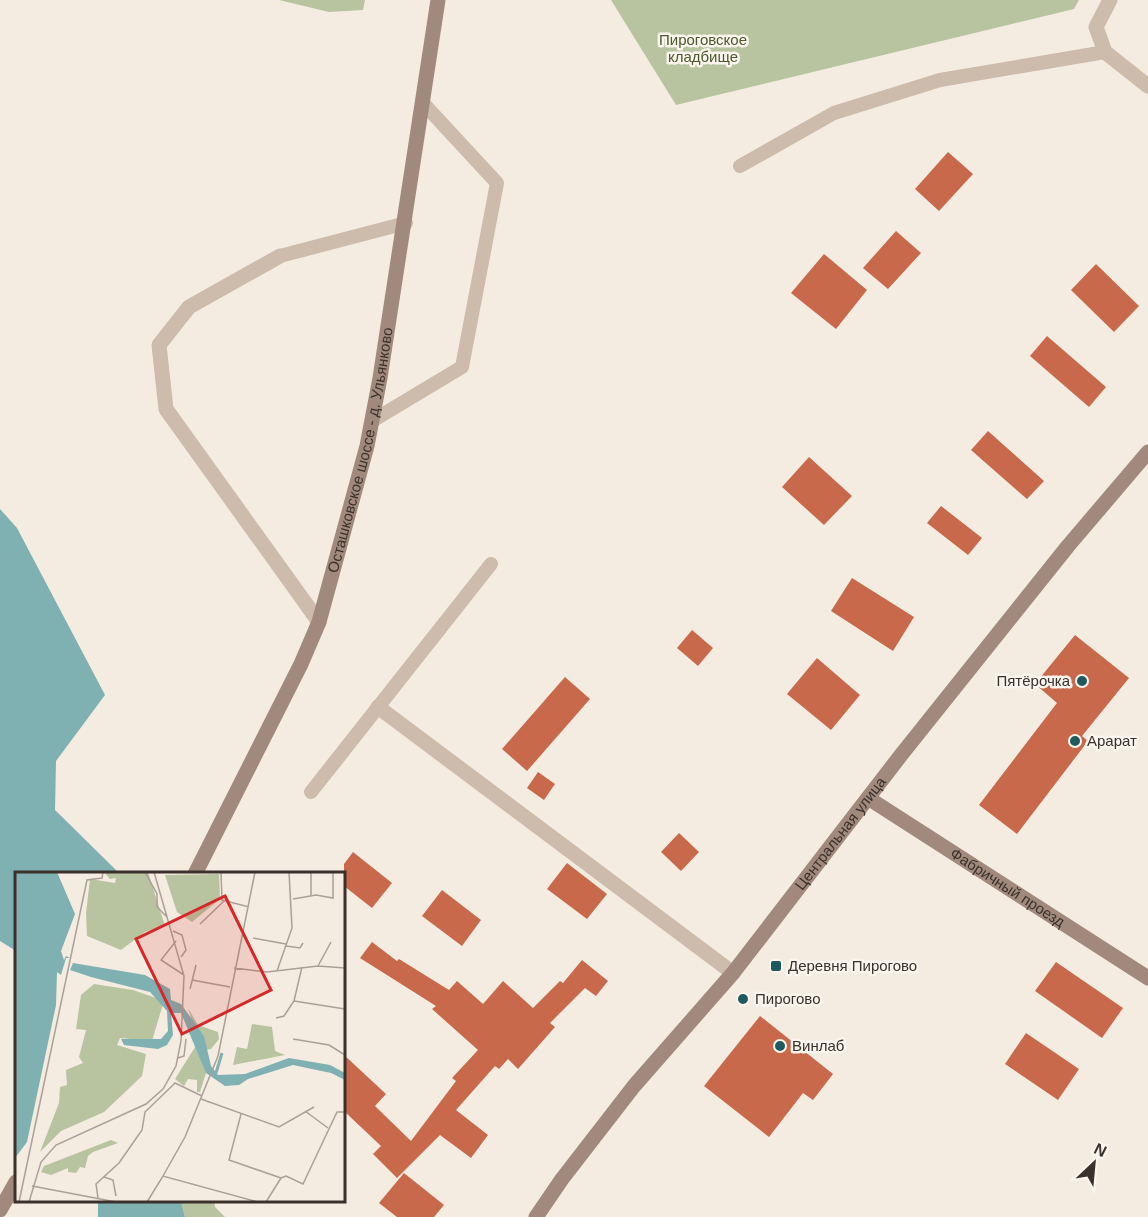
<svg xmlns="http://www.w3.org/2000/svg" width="1148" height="1217" viewBox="0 0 1148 1217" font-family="Arial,sans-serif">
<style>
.green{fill:#b8c4a0}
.water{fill:#7fb0b2}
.building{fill:#c8694b}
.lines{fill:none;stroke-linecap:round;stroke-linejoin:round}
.lane{stroke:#cdbbac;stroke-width:14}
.street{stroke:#cdbbac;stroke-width:15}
.secondary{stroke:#a18a7d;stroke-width:15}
.poi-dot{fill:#1f5a5e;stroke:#fbf5ee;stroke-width:2}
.labels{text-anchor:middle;stroke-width:5;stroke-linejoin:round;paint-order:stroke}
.park-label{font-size:15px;fill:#4a5a2e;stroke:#fbf5ee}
.street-label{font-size:15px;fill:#3b302b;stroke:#fbf5ee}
.poi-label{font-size:15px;fill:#3b302b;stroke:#fbf5ee;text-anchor:start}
.inset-river{fill:none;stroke:#7fb0b2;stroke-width:3}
.inset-road{fill:none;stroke:#aaa098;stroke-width:1.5}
.view{fill:#d62828;fill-opacity:0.15;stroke:#d62828;stroke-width:3}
.inset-edge{fill:none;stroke:#3b302b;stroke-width:3}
</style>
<rect width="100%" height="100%" fill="#f4ebe1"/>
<g class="green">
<polygon points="279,0 365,0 363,10 329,12"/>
<polygon points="611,0 1079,0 1074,9 676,105"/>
<polygon points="181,1201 214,1201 215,1207 225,1217 185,1217"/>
</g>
<g class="water">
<polygon points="0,509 17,528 105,695 56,761 55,810 119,873 16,874 16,951 0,941"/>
<polygon points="98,1201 181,1201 185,1217 98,1217"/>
</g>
<g class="building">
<polygon points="948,152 973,174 939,211 915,189"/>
<polygon points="896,231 921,253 888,289 863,268"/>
<polygon points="824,254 867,290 836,329 791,293"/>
<polygon points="1096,264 1139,306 1114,332 1071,290"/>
<polygon points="1047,336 1106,387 1089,407 1030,356"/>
<polygon points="988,431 1044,481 1027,499 971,450"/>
<polygon points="809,457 852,496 824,525 782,487"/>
<polygon points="941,506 982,538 968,555 927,523"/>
<polygon points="852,578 914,617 893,651 831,611"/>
<polygon points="692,630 713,648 698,666 677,648"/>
<polygon points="1075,635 1129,678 1082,736 1088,741 1017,834 979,805 1057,703 1035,684"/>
<polygon points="817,658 860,695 831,730 787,694"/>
<polygon points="565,677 590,699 527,771 502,749"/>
<polygon points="538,772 555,784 544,800 527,788"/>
<polygon points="679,833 699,852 681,871 661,852"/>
<polygon points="353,852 392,883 372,908 344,886 344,864"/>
<polygon points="567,863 607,894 587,919 547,889"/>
<polygon points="442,890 481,920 462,946 422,916"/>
<polygon points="372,942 397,961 399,959 449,990 457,981 483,1004 503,981 533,1008 560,981 563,983 582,960 608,981 596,996 585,988 550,1023 555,1027 518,1069 508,1059 499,1069 495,1066 456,1110 488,1135 471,1158 440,1135 397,1178 373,1154 381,1146 344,1111 344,1055 386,1094 375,1106 411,1141 456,1081 452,1078 478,1050 432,1009 436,1006 360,958"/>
<polygon points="1056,962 1123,1008 1102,1038 1035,991"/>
<polygon points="760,1016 833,1074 813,1100 803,1093 769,1137 704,1086"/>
<polygon points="1026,1033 1079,1069 1058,1100 1005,1064"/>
<polygon points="404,1173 444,1205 434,1217 397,1217 379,1203"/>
</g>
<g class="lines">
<g class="lane">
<polyline points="740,166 834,113 940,80 1105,52"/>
<polyline points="280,256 406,223"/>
<polyline points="372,421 462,367 497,183 423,103"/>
<polyline points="311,792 491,564"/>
</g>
<g class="street">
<polyline points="1110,0 1096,27 1105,52 1148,86"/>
<polyline points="280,256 189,307 159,345 166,409 319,622"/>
<polyline points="378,707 733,973"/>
</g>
<g class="secondary">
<path id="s1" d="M 868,798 L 1148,978"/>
<path id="s2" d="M 195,874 L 301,664 L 319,622 L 367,446 L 380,378 L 438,0"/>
<polyline points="0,1210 16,1182"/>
<path id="s3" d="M 536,1217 L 562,1179 L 634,1086 L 733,973 L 901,755 L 1068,546 L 1148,452"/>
</g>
</g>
<g class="poi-dot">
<circle cx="1082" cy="681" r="6"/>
<circle cx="1075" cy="741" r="6"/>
<rect x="770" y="960" width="12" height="12" rx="3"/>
<circle cx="743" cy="999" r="6"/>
<circle cx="780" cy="1046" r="6"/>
</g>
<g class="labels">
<g class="park-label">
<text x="703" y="45">Пироговское<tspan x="703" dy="17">кладбище</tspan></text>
</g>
<g class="street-label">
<text dy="5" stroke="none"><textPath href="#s2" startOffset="458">Осташковское шоссе - д. Ульянково</textPath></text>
<text dy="5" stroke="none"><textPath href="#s3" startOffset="490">Центральная улица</textPath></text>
<text dy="5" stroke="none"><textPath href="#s1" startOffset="166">Фабричный проезд</textPath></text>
</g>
<g class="poi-label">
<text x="1070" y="686" text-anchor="end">Пятёрочка</text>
<text x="1087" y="746">Арарат</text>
<text x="788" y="971">Деревня Пирогово</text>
<text x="755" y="1004">Пирогово</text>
<text x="792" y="1051">Винлаб</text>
</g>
</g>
<g transform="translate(15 872)">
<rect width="330" height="330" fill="#f4ebe1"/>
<path d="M 89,0 L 133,0 L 150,54 L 130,60 L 106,78 L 72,64 L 71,41 L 75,7 L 100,11 L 101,6 L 95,7 ZM 204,2 L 205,27 L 177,50 L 162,40 L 150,3 ZM 79,112 L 118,118 L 144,127 L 148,132 L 137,169 L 105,166 L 102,173 L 131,182 L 127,204 L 89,240 L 46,259 L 25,280 L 44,231 L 45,215 L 52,213 L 51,198 L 68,191 L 64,185 L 71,158 L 61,157 L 66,123 ZM 173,136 L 183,153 L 203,160 L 204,167 L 196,177 L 191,178 L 189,164 L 177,149 ZM 237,152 L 257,155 L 260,179 L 270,183 L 218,193 L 222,175 L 232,177 ZM 182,172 L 191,201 L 185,220 L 182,220 L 182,208 L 173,207 L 169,214 L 160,207 ZM 96,268 L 103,271 L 78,280 L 73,284 L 70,296 L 65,295 L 61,301 L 53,300 L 53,296 L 36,303 L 26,300 L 29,294 Z" fill="#b8c4a0"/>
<path d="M 0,0 L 42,0 L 60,42 L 46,79 L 49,88 L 51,84 L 55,86 L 51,86 L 46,103 L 42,100 L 41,133 L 12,270 L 0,286 ZM 58,91 L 130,103 L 155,117 L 156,128 L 166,132 L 189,164 L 196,194 L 203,203 L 230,202 L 274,186 L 315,193 L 330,201 L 330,208 L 316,201 L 278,193 L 233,207 L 224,213 L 210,214 L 191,201 L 166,141 L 156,141 L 158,163 L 152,173 L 143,177 L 109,173 L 106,167 L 146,167 L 153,159 L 152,139 L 135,120 L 76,105 L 55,98 Z" fill="#7fb0b2"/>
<path class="inset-river" d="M 201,201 L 207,181"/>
<path class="inset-road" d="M 130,0 L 142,22 L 142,35 L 152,45M 206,0 L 207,28 L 234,35M 296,23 L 296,0M 278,27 L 301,23 L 318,26 L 318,0M 185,52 L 209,29M 158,59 L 167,63 L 171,78 L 166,85M 238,66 L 271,72M 161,69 L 146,88 L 169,103M 271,74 L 285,76 L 288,71M 303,94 L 316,70M 219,96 L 252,100 L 303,94 L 330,96M 262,99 L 277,56 L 274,0M 177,108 L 215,115M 175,117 L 181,93M 279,129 L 330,137M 261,146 L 269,144 L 279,129 L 287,95M 278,167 L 314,173 L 330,183M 163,186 L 169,184 L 171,167M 186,227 L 264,255 L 299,235M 290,239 L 313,256M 226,242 L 214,288 L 266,306M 148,304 L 170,265 L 203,184 L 240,0M 89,305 L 98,308 L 101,324M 266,306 L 271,304 L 288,312 L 322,240 L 330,240M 17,314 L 101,330M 83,326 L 81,312 L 104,291 L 127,258 L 130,240 L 157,214 L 160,211 L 187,224M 4,330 L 72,8 L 87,6 L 88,0M 14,330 L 26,290 L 41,273 L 131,232 L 148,217 L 161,194 L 166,169 L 169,104 L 139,0M 132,330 L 148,304 L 243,330M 251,330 L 266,306"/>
<path class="view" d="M 210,24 L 256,118 L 167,162 L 121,67 Z"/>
<rect width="330" height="330" class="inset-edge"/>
</g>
<g transform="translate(1094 1163) rotate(26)" stroke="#fbf5ee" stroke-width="4.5" paint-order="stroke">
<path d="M0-4.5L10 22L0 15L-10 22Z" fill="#3b302b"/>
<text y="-9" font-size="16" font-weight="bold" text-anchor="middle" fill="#3b302b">N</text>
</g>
</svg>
